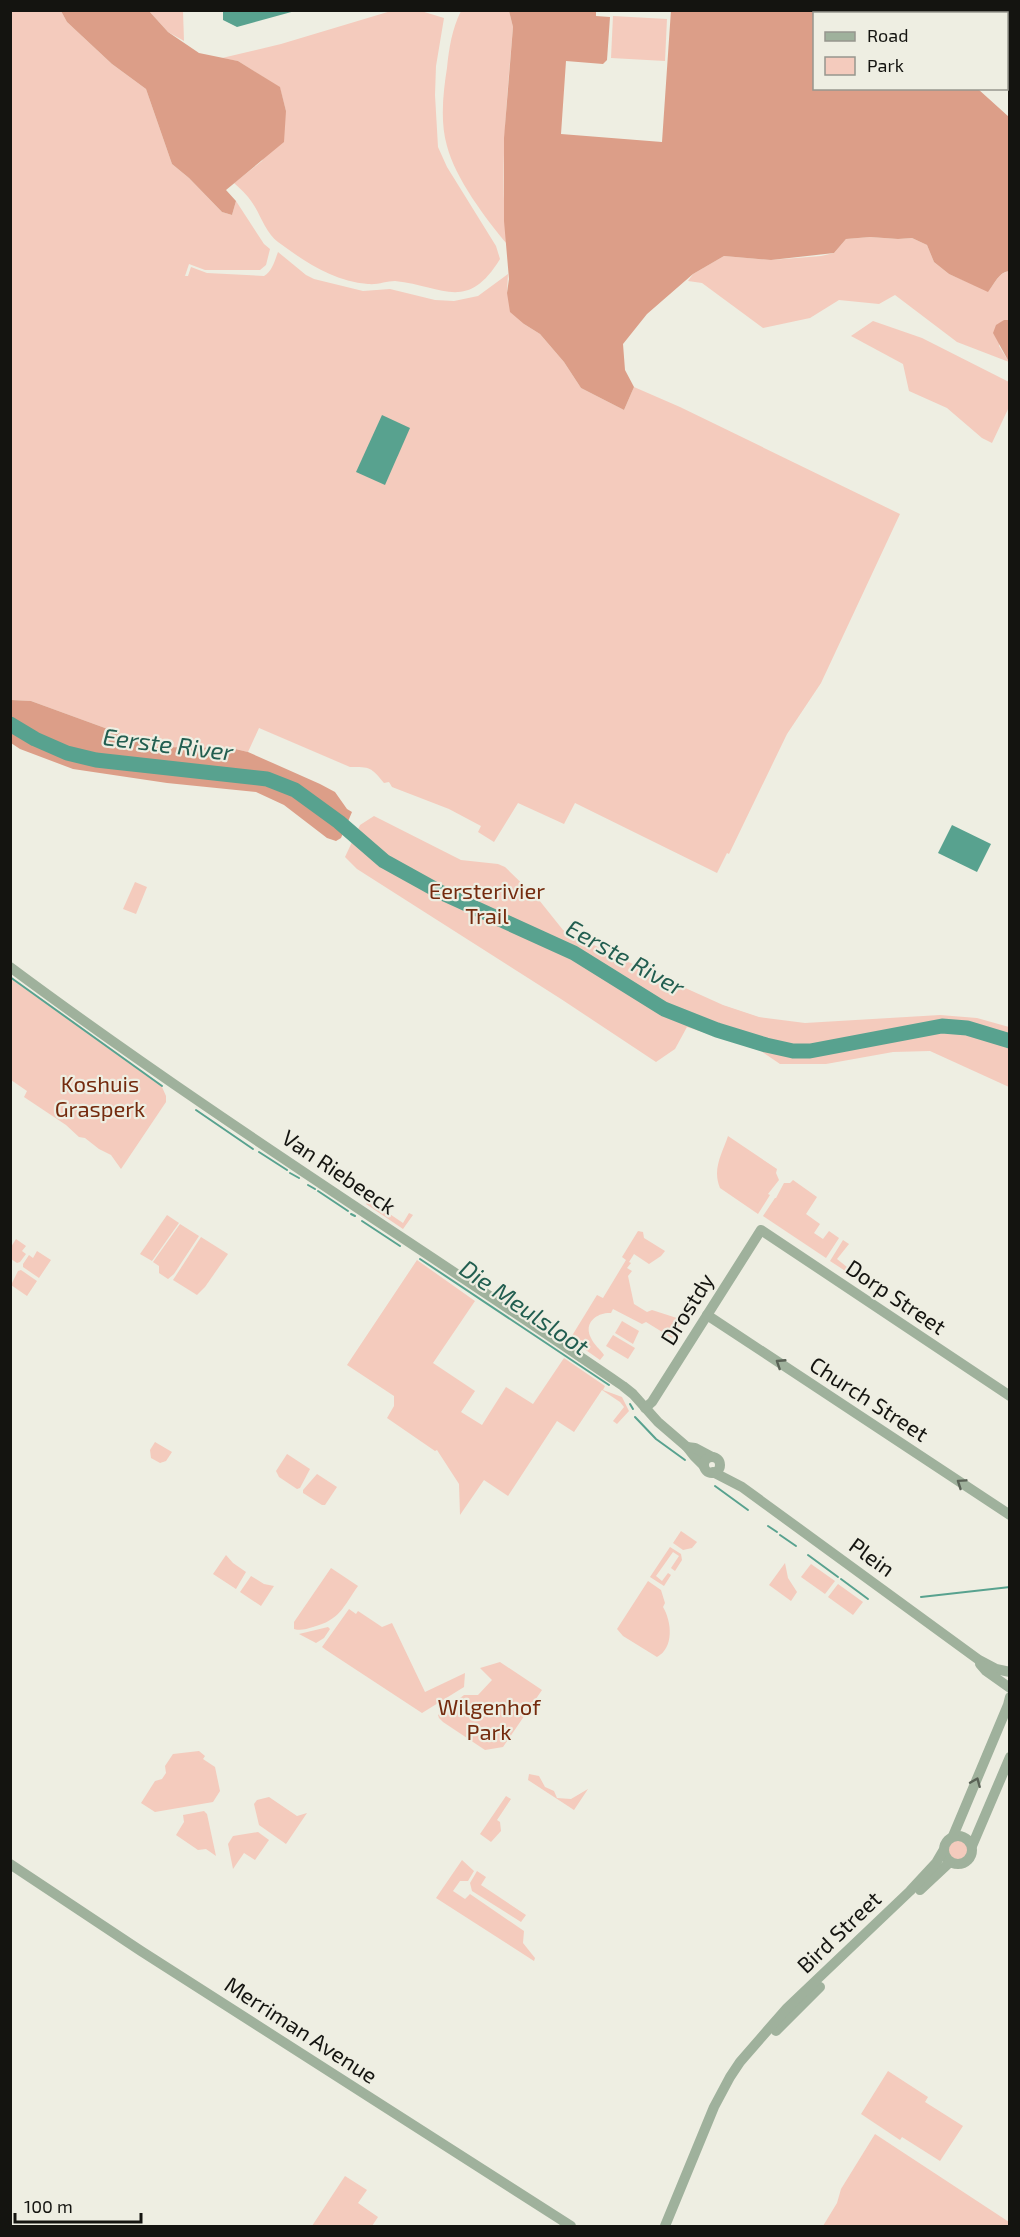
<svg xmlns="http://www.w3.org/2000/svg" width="1020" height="2237" viewBox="0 0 1020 2237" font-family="'Exo 2',sans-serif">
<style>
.green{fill:#f4cbbd}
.forest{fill:#dc9e88}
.water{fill:#58a28f}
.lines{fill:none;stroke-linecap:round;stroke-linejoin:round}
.stream{stroke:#58a28f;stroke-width:2}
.river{stroke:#58a28f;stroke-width:15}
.tertiary{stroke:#9fb19c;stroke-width:10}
.oneway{stroke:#5a6256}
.labels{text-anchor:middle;stroke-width:4.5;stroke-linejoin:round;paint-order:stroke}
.park-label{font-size:22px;fill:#742b0e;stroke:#eeeee2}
.street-label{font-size:22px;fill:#141410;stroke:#eeeee2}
.water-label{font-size:24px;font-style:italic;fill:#225e50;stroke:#eeeee2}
</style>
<rect width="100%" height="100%" fill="#eeeee2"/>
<g class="green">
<path d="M 11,11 L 61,11 L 67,22 L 112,64 L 146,89 L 172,164 L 189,178 L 222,212 L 232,215 L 236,201 L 264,244 L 270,249 L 266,265 L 260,270 L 205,270 L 189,264 L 185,276 L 188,276 L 191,267 L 207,273 L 264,276 C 272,272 275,260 278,252 L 306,275 L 314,279 L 363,291 L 390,289 L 435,300 L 454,301 L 478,296 L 508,274 L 507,293 L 524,324 L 540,334 L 564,362 L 581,388 L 624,410 L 634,387 L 680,407 L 900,514 L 821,683 L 787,734 L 729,854 L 727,853 L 717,873 L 575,803 L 564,824 L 518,803 L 494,842 L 478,832 L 481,826 L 449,809 L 392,787 L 389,782 L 384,783 C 371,767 370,767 350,767 L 259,728 L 248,752 L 231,748 L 157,747 L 31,701 L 11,700 Z"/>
<polygon points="149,11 183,11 184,41 168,32"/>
<path d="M 391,11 L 421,11 L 444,18 L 436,66 L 435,95 L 438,147 L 447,167 L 496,246 L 500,259 C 467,313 443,286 395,281 C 386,281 378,285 368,284 C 333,281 305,262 278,242 C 267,234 262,219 255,207 C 250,198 242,190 234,183 L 262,161 L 286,111 L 280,88 L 238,61 L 222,58 L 281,44 Z"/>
<path d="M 461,11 L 509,11 L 513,27 C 507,99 499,172 507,244 C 486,219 455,178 447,146 C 440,122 443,93 447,68 C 449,48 452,29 461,11 Z"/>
<polygon points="613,16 667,19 665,61 611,58"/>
<path d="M 870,237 L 898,239 L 912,238 L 927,245 L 934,262 L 949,274 L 988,291 C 995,284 998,273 1009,271 L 1009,320 L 1004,320 L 999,346 L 1009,362 L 957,342 L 895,295 L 879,304 L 839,300 L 810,318 L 763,328 L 702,283 L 688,281 L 693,274 L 724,256 L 771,260 L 821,256 L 834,253 L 846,239 Z"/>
<polygon points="873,321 922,338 1009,382 1009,407 992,443 982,438 947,408 909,391 903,364 851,336"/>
<polygon points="374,816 461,860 498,864 505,867 539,900 563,930 641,968 723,1005 759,1017 805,1023 940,1015 977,1018 1009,1027 1009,1087 930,1051 893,1052 826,1064 780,1064 761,1051 687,1027 675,1049 656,1062 561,999 357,869 345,857 360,825"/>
<polygon points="135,882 147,887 136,914 123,909"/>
<polygon points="10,978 162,1087 166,1096 166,1102 121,1169 111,1155 99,1149 85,1138 79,1137 66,1125 24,1097 27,1091 11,1080"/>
<path d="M 728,1136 L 777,1169 L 776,1173 L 779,1180 L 768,1194 L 770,1195 L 758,1214 L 720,1188 C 712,1169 722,1154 728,1136 Z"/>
<polygon points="793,1180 817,1197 806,1214 820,1224 814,1233 823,1239 829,1231 839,1238 826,1258 763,1216 775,1198 776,1198 784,1183 790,1183"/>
<polygon points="369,1200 403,1223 409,1213 413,1215 403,1229 366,1204"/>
<polygon points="167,1215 179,1223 152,1261 140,1254"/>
<polygon points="180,1224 199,1236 174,1274 168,1279 159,1273 159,1266 153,1262"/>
<path d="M 638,1231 L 643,1232 L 644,1238 L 665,1251 L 661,1256 L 649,1264 L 634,1254 L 629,1262 L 631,1263 L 627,1268 L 632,1271 L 628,1276 L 634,1304 L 647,1312 L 652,1310 L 683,1320 L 672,1338 L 646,1322 L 642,1324 L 613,1309 L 611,1313 C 597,1312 583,1323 591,1338 C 594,1345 600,1349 604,1355 L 600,1360 L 570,1339 L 597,1295 L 603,1298 L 626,1260 L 622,1257 Z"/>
<polygon points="201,1237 228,1254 205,1287 197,1295 173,1280"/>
<polygon points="16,1239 26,1246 22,1251 26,1254 20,1262 17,1263 11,1259 11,1247"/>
<polygon points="843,1240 849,1244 837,1259 852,1271 850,1274 830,1261"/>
<polygon points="37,1251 51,1260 39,1278 23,1267 23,1264 29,1255 33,1258"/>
<polygon points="417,1260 475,1301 433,1363 475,1391 461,1412 482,1425 506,1387 533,1404 564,1358 605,1386 603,1390 622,1397 629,1411 617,1424 613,1421 624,1407 620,1402 602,1390 574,1432 557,1421 508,1496 484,1480 460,1515 459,1484 437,1450 435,1451 387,1418 394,1406 394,1396 347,1365"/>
<polygon points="21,1270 37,1281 27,1296 11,1285 18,1271"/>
<polygon points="622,1321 639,1331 633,1344 615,1333"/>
<polygon points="613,1335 635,1348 628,1359 606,1346"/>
<polygon points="155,1442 172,1452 166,1461 160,1463 151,1458 150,1450"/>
<polygon points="287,1454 310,1469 300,1488 297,1489 279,1477 276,1471"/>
<polygon points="317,1474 337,1487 325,1505 322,1505 303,1493 303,1490"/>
<polygon points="681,1531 697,1542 692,1548 683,1550 673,1543"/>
<polygon points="670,1547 681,1554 682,1560 675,1571 671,1568 679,1556 673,1552 656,1576 662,1581 668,1573 671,1575 664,1586 650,1577"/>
<polygon points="226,1555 233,1563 246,1572 236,1589 213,1574"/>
<polygon points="785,1563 788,1578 797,1592 791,1601 769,1585"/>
<polygon points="811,1564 835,1581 825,1594 801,1577"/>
<path d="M 331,1568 L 358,1586 C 343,1607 340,1620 313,1627 C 306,1629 301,1631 294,1629 L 294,1622 Z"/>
<polygon points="251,1576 264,1584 274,1586 261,1606 240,1592"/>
<path d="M 648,1581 L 661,1590 L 665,1603 L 663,1607 C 672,1622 674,1648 657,1657 L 623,1636 L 617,1629 Z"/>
<polygon points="838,1584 863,1602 853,1615 828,1597"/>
<polygon points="349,1609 356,1614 358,1611 382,1627 392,1623 425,1692 465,1673 464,1687 422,1713 326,1650 322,1647"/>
<polygon points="328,1627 330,1629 324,1638 316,1643 299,1634"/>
<polygon points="500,1662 542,1690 503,1747 485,1750 443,1722 439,1718 438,1715 464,1695 478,1695 492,1680 480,1668"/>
<polygon points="199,1751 205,1756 203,1759 215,1767 220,1791 213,1802 155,1812 141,1803 155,1781 162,1779 166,1773 165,1766 173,1754"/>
<polygon points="529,1774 539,1776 545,1787 554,1791 557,1798 571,1799 588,1789 574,1810 528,1780"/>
<polygon points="506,1796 511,1799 497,1820 500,1822 501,1831 491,1842 480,1834"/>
<polygon points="269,1797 297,1816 307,1813 286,1844 259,1825 254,1804 257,1800"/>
<polygon points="204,1811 207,1814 216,1856 206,1849 198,1850 176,1835 184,1822 183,1815"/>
<polygon points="258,1832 269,1840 255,1860 244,1853 233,1869 228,1844 233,1836"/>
<circle cx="958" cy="1850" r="11"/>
<polygon points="462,1860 474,1871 468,1881 460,1881 453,1891 465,1899 470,1894 524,1931 523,1943 535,1958 534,1961 436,1898"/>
<polygon points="477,1871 486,1877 481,1885 526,1915 521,1922 472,1891 470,1883"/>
<polygon points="888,2071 928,2097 925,2102 963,2126 940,2161 902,2137 900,2140 861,2114"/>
<polygon points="875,2134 1009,2222 1009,2226 823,2226 837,2203 841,2189"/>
<polygon points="345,2176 367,2190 358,2203 378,2217 372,2226 312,2226"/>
</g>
<g class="forest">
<path d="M 671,10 L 937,11 L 937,14 L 814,14 L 814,88 L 978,89 L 1009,117 L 1009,271 C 998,273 995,283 988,292 L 949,274 L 934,262 L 927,245 L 912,238 L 898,239 L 870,237 L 846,239 L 834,253 L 771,260 L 724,256 L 693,274 L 647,314 L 623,344 L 625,370 L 634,387 L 624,410 L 581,388 L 564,362 L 540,334 L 524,324 L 510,312 L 507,293 L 509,279 L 504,221 L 504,138 L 513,27 L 509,11 L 596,11 L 596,16 L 610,17 L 607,60 L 603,64 L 566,61 L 561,134 L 662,142 Z"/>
<polygon points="61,11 149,11 168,32 199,53 238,61 280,87 286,111 284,142 226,190 236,201 232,215 222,212 189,178 172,164 146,89 112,64 67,22"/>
<polygon points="1004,320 1009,320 1009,362 993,333 996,325"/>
<polygon points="11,700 31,701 157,747 231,748 248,752 320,784 335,792 347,809 352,812 341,838 336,841 327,838 284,805 256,792 167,783 73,769 20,749 11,743"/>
</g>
<g class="water">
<polygon points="223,11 223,10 295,11 237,27 223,20"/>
<polygon points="937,11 1009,11 1009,87 1007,88 1006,14 937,14"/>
<polygon points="382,415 410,428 385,485 356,472"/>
<polygon points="952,825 991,844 977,872 938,853"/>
</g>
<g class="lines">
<g class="stream">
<polyline points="10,977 162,1086"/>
<polyline points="196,1110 253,1149"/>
<polyline points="259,1152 287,1170"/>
<polyline points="290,1173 299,1178"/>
<polyline points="308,1185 315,1189"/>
<polyline points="318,1191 348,1211"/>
<polyline points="351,1214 355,1216"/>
<polyline points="362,1221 400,1246"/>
<polyline points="420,1259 609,1385"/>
<polyline points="630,1404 633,1409"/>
<polyline points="635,1417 656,1439 685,1460"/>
<polyline points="715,1486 748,1510"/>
<polyline points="768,1526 777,1532"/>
<polyline points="780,1535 796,1546"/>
<polyline points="808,1555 838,1577"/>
<polyline points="841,1579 868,1599"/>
<polyline points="921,1597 1010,1587"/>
</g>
<polyline class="river" points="10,724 35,739 67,753 96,760 267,779 295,790 339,822 384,861 440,892 574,953 664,1009 717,1030 766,1045 793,1051 810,1051 942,1026 967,1028 1010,1041"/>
<g class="tertiary">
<path d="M 10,967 C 209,1115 419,1246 623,1386 L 633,1394 L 658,1422 L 687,1447 L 694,1456 L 704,1466"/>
<polyline points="707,1315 1010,1515"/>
<polyline points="645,1408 652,1402 761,1230 1010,1396"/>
<polyline points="687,1447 695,1448 712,1457"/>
<circle cx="712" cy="1465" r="8"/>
<polyline points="713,1472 742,1487 979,1660 996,1669 1010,1672"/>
<polyline points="980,1664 986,1671 1010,1688"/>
<circle cx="958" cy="1850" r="14"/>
<polyline points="953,1836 1008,1705 1010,1697"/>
<polyline points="972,1846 1010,1757"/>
<polyline points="10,1864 141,1951 571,2226"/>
<polyline points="920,1890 950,1862"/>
<polyline points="776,2031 820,1987"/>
<polyline points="665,2226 714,2107 730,2077 740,2062 787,2008 910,1891 936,1863 943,1851"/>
</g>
</g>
<defs><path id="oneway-chevron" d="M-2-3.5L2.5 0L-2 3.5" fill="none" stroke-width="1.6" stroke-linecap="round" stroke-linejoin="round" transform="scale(1.5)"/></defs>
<g class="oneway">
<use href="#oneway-chevron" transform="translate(780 1363) rotate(-147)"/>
<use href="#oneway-chevron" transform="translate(961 1483) rotate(-146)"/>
<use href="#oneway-chevron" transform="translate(976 1782) rotate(-67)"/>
</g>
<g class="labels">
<g class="park-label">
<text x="487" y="899">Eersterivier<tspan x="487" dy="25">Trail</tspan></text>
<text x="100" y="1092">Koshuis<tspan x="100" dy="25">Grasperk</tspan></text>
<text x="489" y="1715">Wilgenhof<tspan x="489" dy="25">Park</tspan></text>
</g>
<g class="street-label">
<text transform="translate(339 1172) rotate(34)" y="8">Van Riebeeck</text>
<text transform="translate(896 1297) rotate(34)" y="8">Dorp Street</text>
<text transform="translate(687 1309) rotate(-58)" y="8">Drostdy</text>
<text transform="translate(869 1399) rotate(33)" y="8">Church Street</text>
<text transform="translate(872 1557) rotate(36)" y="8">Plein</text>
<text transform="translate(839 1932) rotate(-44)" y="8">Bird Street</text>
<text transform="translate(301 2030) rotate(33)" y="8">Merriman Avenue</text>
</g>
<g class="water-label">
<text transform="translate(168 745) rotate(7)" y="8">Eerste River</text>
<text transform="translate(625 958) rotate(29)" y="8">Eerste River</text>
<text transform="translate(524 1308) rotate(34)" y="8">Die Meulsloot</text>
</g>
</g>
<rect width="1020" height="2237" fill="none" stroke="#141410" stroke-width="24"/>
<rect x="813" y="12" width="195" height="78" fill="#eeeee2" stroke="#97978e" stroke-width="1.5"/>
<rect x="825" y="32" width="30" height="9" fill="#9fb19c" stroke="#97978e" stroke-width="1.5"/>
<text x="867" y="42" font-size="18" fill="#141410">Road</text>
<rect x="825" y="57" width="30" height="18" fill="#f4cbbd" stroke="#97978e" stroke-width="1.5"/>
<text x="867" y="72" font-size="18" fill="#141410">Park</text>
<path d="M15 2213v9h126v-9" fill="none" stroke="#141410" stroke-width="3"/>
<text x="24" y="2213" font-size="18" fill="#141410" stroke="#eeeee2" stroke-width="4.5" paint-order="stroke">100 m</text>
</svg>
